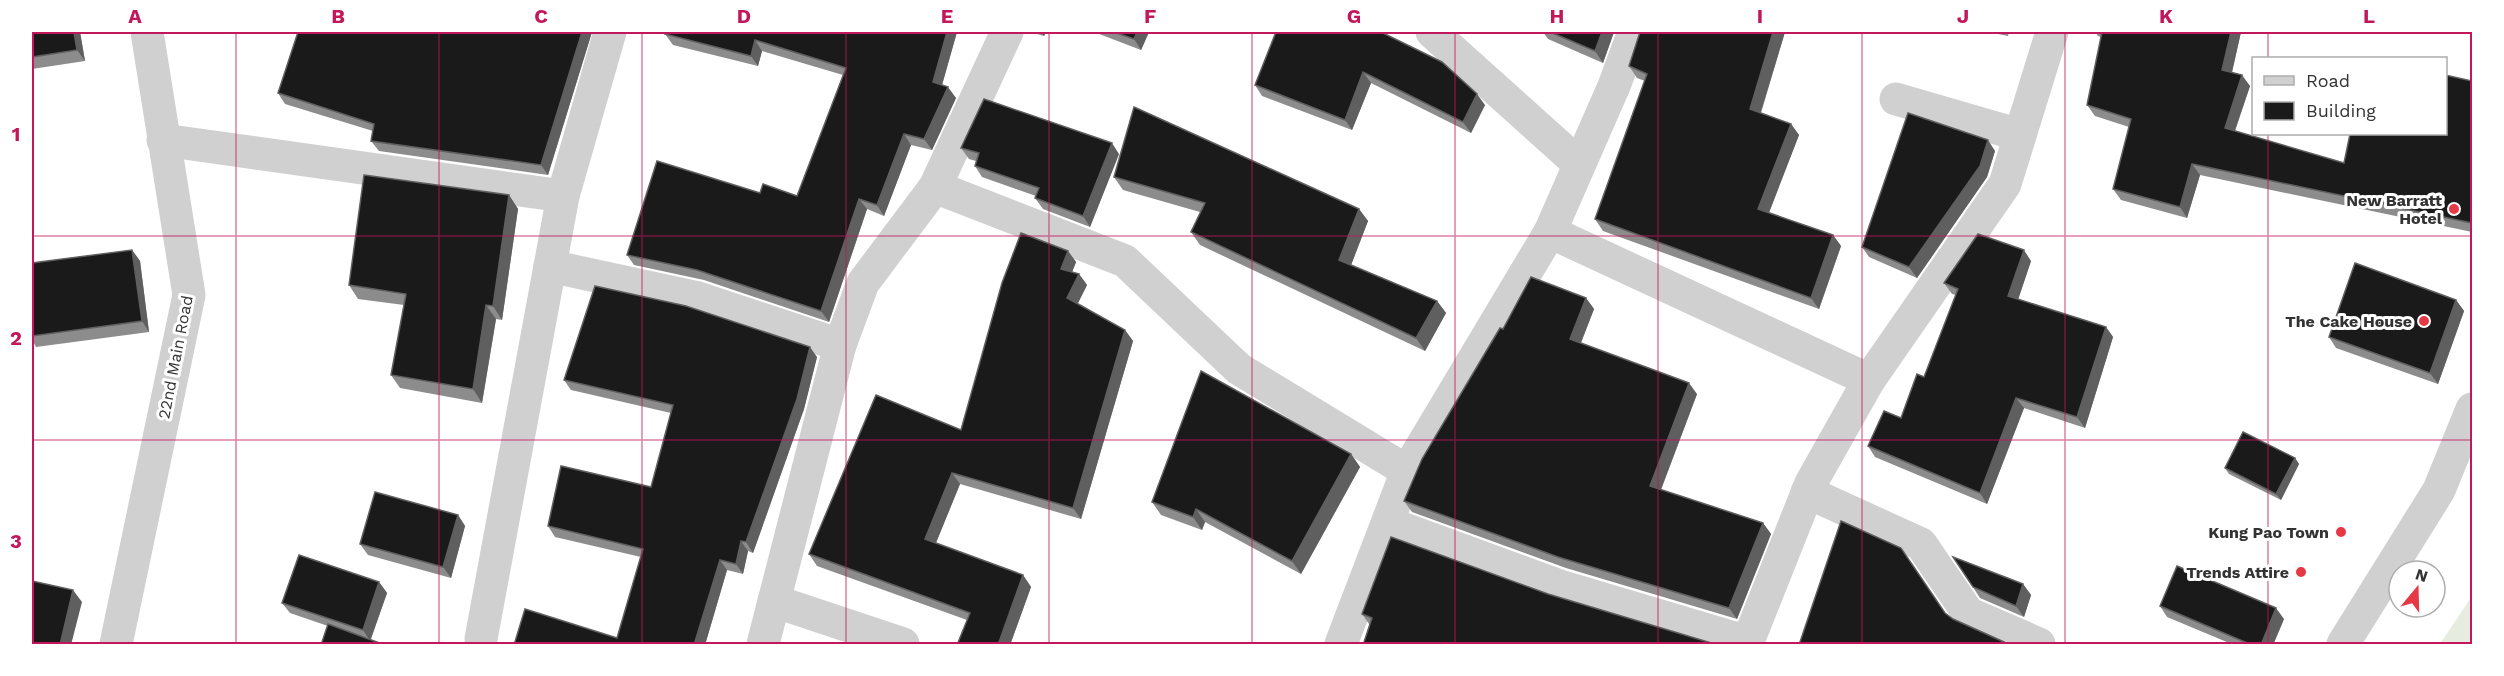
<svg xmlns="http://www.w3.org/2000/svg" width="2504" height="676" viewBox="0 0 2504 676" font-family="'Work Sans',sans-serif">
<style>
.green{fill:#e6ecdf}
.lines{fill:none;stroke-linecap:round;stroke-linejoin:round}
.minor{stroke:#d0d0d0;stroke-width:33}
.wall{fill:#8c8c8c}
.shaded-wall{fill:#5f5f5f}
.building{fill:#1a1a1a;stroke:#5f5f5f;stroke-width:1.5}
.grid{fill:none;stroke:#c2185b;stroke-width:1.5;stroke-opacity:0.55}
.poi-dot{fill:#e63946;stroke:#fff;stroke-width:2}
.labels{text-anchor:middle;stroke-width:6;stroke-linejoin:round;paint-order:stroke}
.poi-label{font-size:16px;font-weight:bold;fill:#333;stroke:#fff;text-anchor:end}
.street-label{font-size:16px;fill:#333;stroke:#fff}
.neatline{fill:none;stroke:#c2185b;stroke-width:2}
.grid-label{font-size:20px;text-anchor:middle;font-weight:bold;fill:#c2185b}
</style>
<rect width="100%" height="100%" fill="#fff"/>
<polygon class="green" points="2472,596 2472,644 2440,644"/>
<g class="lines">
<g class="minor">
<polyline points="1432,32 1579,164"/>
<polyline points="1896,99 2020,135"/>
<polyline points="163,140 563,196"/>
<polyline points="935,187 1125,261 1239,369 1407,471"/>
<polyline points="1550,232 1869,380"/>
<polyline points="550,266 698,298 840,345"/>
<polyline points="1807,492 1921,544 1968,613 2039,644"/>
<polyline points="1388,523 1560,586 1748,642"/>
<polyline points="774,601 903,644"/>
<polyline points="481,639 563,196 610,32"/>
<polyline points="116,644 189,295 147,32"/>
<polyline points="763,644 840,345 863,283 935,187 1007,32"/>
<polyline points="1341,644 1407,471 1550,232 1614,86 1634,32"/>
<polyline points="1747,644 1811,483 1869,380 2005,184 2052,32"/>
<polyline points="2343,644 2439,490 2472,409"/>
</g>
</g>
<g class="wall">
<polygon points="32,32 80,32 85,61 32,69"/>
<polygon points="298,32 592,32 548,175 379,151 371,141 373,131 285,104 278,93"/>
<polygon points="666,32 957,32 942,85 956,98 932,150 911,145 884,216 867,209 829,322 704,280 634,265 627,255 760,193 797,196 843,75 762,51 758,66 673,45 665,34"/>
<polygon points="1030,32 1046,32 1044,36"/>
<polygon points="1094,32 1149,32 1141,50"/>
<polygon points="1276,32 1485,105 1471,133 1371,83 1352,130 1262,96 1255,85"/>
<polygon points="1543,32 1614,32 1603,63 1548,39"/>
<polygon points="1640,32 1785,32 1761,113 1791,124 1799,135 1769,213 1833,235 1841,246 1819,309 1603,231 1595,219 1645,81 1637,78 1629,66"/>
<polygon points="1988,32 2009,32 2008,36"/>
<polygon points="2095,32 2241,32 2232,72 2250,86 2235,131 2344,163 2472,81 2472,232 2200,175 2187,218 2121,200 2113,189 2129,127 2095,116 2087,105 2101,37 2098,36"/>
<polygon points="961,148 1119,154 1090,227 1043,209 1035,198 1036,196 982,177 975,166 976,161 969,159"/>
<polygon points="1995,151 1987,177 1917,278 1869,257 1862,247"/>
<polygon points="1114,177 1359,209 1368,221 1351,265 1437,301 1446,313 1425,351 1200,245 1191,232 1200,212 1123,190"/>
<polygon points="509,195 518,209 502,320 496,319 482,403 400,388 391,375 404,305 358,299 349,285"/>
<polygon points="132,250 140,261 149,332 36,347 32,340 32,263"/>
<polygon points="1068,251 1076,262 1072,272 1079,274 1087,285 1078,303 1125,330 1133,341 1081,519 960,484 936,543 1023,575 1031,587 1010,645 957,645 967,620 817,566 809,554 961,430"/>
<polygon points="2031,261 2018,299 2106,327 2113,337 2085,428 2024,408 1987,504 1875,457 1868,446 1901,418 1924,377 1956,295 1952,294 1944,283"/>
<polygon points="1586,298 1594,309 1581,343 1697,394 1661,490 1763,523 1771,534 1737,619 1566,568 1412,512 1404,501 1503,329"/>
<polygon points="2456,300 2464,311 2438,384 2336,348 2329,337"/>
<polygon points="817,357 804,409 753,553 748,551 743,574 727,570 705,645 514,645 617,638 641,557 555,537 548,526 651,487 671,413 571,390 564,380"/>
<polygon points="1351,454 1360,467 1301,574 1205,522 1202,530 1161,515 1152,502"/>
<polygon points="2295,458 2299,464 2281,500 2229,474 2225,468"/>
<polygon points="458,515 465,526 451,578 368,555 360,544"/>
<polygon points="1953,557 2023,584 2031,595 2024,617 1980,598"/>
<polygon points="379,582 387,593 371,639 328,626 290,613 282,603"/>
<polygon points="1548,594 1370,625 1369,624 1362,614"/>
<polygon points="2160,606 2284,619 2273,645 2234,645 2167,617"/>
</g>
<g class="shaded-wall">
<polygon points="74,32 80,32 85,61 77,50"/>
<polygon points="582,32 592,32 548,175 541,165"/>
<polygon points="947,32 957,32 940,92 933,82"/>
<polygon points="1041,32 1046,32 1044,36"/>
<polygon points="1137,32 1149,32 1141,50 1134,39"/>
<polygon points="1602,32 1614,32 1603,63 1595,51"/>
<polygon points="1773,32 1785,32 1758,121 1750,109"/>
<polygon points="2231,32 2241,32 2230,81 2222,70"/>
<polygon points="755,40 762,51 758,66 751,56"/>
<polygon points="1363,72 1371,83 1352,130 1345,120"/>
<polygon points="2242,75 2250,86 2232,139 2225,128"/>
<polygon points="948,87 956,98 932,150 924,139"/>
<polygon points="1477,94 1485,105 1471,133 1463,122"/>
<polygon points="1791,124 1799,135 1766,220 1758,209"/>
<polygon points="904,134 911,145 884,216 877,205"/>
<polygon points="1988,140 1995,151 1987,177 1917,278 1909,267"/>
<polygon points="1112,143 1119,154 1090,227 1083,216"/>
<polygon points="2192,164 2200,175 2187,218 2180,207"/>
<polygon points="509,195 518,209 502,320 493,306"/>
<polygon points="859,199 867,209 829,322 821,311"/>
<polygon points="1359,209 1368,221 1348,273 1339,260"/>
<polygon points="1833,235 1841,246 1819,309 1811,298"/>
<polygon points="132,250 140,261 149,332 142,321"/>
<polygon points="2024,250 2031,261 2016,306 2008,296"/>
<polygon points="1068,251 1076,262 1069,280 1061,269"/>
<polygon points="1079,274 1087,285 1075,309 1067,298"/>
<polygon points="1586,298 1594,309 1578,350 1570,339"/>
<polygon points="2456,300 2464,311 2438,384 2430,373"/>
<polygon points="1437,301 1446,313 1425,351 1416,338"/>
<polygon points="486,305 496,319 482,403 473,389"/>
<polygon points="2106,327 2113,337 2085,428 2077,417"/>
<polygon points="1125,330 1133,341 1081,519 1073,508"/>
<polygon points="810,347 817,357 804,409 753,553 746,542"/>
<polygon points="1689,383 1697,394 1658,497 1650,486"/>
<polygon points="2016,398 2024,408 1987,504 1980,493"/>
<polygon points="1351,454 1360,467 1301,574 1292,561"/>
<polygon points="2295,458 2299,464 2281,500 2276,494"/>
<polygon points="952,473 960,484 933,550 925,539"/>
<polygon points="1196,509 1205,522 1202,530 1193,517"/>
<polygon points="458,515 465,526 451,578 443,567"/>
<polygon points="1763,523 1771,534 1737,619 1729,608"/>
<polygon points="741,541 748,551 743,574 736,564"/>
<polygon points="720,560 727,570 705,645 694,645"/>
<polygon points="1023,575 1031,587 1010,645 998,645"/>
<polygon points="379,582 387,593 370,641 363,630"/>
<polygon points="2023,584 2031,595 2024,617 2016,606"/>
<polygon points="73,590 82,602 71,645 60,645"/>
<polygon points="2276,608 2284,619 2273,645 2261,645"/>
</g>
<g class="building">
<polygon points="32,32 74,32 77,50 32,57"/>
<polygon points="298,32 582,32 541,165 371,141 374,124 278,93"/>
<polygon points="666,32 947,32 933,82 948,87 924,139 904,134 877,205 859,199 821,311 697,270 627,255 657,161 760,193 763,184 797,196 846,68 755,40 751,56 665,34"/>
<polygon points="1114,32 1137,32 1134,39"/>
<polygon points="1276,32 1284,32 1287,33 1288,32 1381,32 1442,62 1477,94 1463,122 1363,72 1345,120 1255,85"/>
<polygon points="1550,32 1602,32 1595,51"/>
<polygon points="1640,32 1773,32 1750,109 1791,124 1758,209 1833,235 1811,298 1595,219 1647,74 1629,66"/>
<polygon points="2102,32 2231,32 2222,70 2242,75 2225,128 2344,163 2350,134 2445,134 2445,75 2472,81 2472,223 2192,164 2180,207 2113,189 2131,119 2087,105"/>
<polygon points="984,99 1112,143 1083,216 1035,198 1039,188 975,166 979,153 961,148"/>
<polygon points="1134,107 1359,209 1339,260 1437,301 1416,338 1191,232 1205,203 1114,177"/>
<polygon points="1908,113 1988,140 1980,166 1909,267 1862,247"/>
<polygon points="364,175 509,195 493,306 486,305 473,389 391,375 406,294 349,285"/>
<polygon points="1021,233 1068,251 1061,269 1079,274 1067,298 1125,330 1073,508 952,473 925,539 1023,575 998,645 957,645 970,613 809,554 876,395 961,430 1002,283"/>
<polygon points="1978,234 2024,250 2008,296 2106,327 2077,417 2016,398 1980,493 1868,446 1884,411 1901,418 1917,374 1924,377 1958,289 1944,283"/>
<polygon points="132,250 142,321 32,336 32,263"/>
<polygon points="2355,263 2456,300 2430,373 2329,337"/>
<polygon points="1531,277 1586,298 1570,339 1689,383 1650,486 1763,523 1729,608 1558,557 1404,501 1422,459 1500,328 1503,329"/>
<polygon points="595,286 686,306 810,347 797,399 746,542 741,541 736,564 720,560 694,645 514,645 525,609 617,638 643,549 548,526 561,466 651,487 673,405 564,380"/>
<polygon points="1201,371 1351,454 1292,561 1196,509 1193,517 1152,502"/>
<polygon points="2243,432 2295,458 2276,494 2225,468"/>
<polygon points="375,492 458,515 443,567 360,544"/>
<polygon points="1841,521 1901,548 1945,613 1953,619 2004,642 2003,645 1799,645"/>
<polygon points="1391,537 1548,594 1718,645 1363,645 1372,618 1362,614"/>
<polygon points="299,555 379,582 363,630 282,603"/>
<polygon points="1953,557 2023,584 2016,606 1973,587"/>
<polygon points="2177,566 2276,608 2261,645 2252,645 2160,606"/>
<polygon points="32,581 73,590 60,645 32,645"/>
<polygon points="328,624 385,645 321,645"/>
</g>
<path class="grid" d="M 236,32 L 236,644M 439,32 L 439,644M 642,32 L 642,644M 846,32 L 846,644M 1049,32 L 1049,644M 1252,32 L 1252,644M 1455,32 L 1455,644M 1658,32 L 1658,644M 1862,32 L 1862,644M 2065,32 L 2065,644M 2268,32 L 2268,58M 2268,134 L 2268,644M 32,236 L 2472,236M 32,440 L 2472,440"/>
<g class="poi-dot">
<circle cx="2454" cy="209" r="6"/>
<circle cx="2424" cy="321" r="6"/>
<circle cx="2341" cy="532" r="6"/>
<circle cx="2301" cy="572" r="6"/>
</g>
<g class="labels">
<g class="poi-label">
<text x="2442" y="206">New Barratt<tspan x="2442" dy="18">Hotel</tspan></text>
<text x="2412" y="327">The Cake House</text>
<text x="2329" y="538">Kung Pao Town</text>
<text x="2289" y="578">Trends Attire</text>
</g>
<g class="street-label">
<text transform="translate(175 357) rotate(-79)" y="6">22nd Main Road</text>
</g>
</g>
<rect width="2504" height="676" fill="none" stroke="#ffffff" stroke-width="66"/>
<rect x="2252" y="57" width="195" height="78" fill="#ffffff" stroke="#adadad" stroke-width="1.5"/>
<rect x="2264" y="76" width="30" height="9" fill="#d0d0d0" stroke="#adadad" stroke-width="1.5"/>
<text x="2306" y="87" font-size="18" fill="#333333">Road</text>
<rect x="2264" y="102" width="30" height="18" fill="#1a1a1a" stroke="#adadad" stroke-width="1.5"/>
<text x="2306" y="117" font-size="18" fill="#333333">Building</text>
<g transform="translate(2417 589) rotate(19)"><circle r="28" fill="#ffffff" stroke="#adadad" stroke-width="1.5"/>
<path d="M0-4.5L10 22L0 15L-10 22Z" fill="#e63946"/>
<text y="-9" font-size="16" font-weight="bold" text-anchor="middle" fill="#333333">N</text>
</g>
<rect x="33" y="33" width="2438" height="610" class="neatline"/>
<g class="grid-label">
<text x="135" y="23">A</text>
<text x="338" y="23">B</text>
<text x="541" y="23">C</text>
<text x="744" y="23">D</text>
<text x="947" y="23">E</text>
<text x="1150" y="23">F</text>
<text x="1354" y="23">G</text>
<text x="1557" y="23">H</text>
<text x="1760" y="23">I</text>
<text x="1963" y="23">J</text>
<text x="2166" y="23">K</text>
<text x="2369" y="23">L</text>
<text x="16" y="141">1</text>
<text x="16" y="345">2</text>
<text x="16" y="548">3</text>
</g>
</svg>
